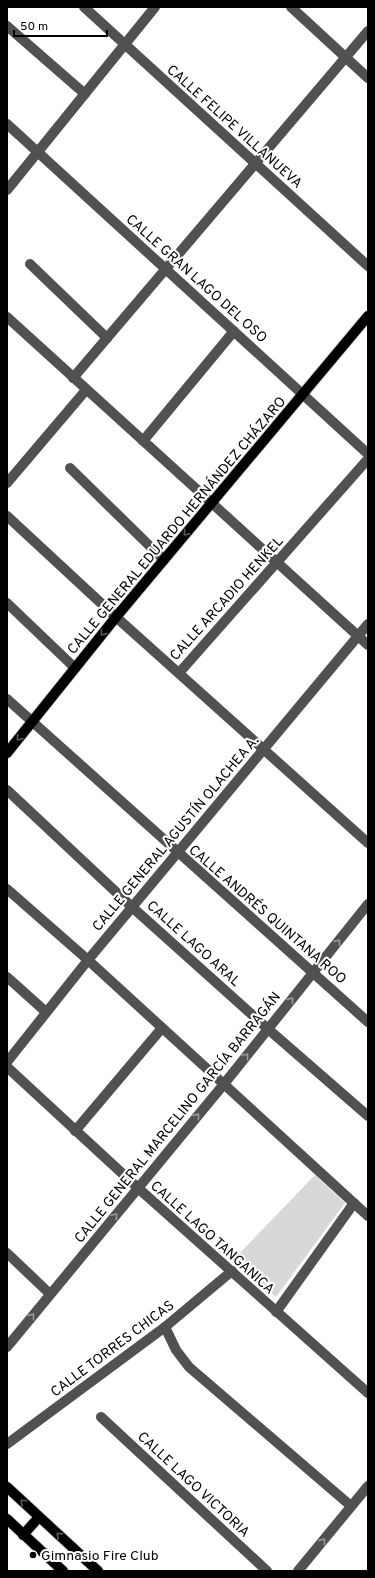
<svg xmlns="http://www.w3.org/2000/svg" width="375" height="1578" viewBox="0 0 375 1578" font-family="Overpass,sans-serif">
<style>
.green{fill:#d8d8d8}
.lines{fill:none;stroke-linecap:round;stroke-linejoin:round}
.major-casing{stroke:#dbdbdb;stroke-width:12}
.minor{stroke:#515151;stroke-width:10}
.major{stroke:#000;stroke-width:10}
.oneway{stroke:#595959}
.oneway2{stroke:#979797}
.poi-dot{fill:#000;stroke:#fff;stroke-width:1.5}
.labels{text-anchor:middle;stroke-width:4;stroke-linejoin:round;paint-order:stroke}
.street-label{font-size:14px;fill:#000;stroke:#fff}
.poi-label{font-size:14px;fill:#000;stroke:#fff;text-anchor:start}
</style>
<rect width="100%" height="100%" fill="#fff"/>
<polygon class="green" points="315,1175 345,1203 276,1297 232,1261"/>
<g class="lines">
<g class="major-casing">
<g id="major">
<polyline points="7,753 116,617 368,316"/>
<polyline points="7,1487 98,1571"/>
<polyline points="7,1519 63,1571"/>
<polyline points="23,1535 39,1517"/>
</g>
</g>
<g class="minor">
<polyline points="84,7 368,266"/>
<polyline points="291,7 368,78"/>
<polyline points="7,26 85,94"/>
<polyline points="7,124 368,454"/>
<polyline points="7,190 155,7"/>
<polyline points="30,264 107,338"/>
<polyline points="7,317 368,645"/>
<polyline points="73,378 368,31"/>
<polyline points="143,441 234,331"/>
<polyline points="70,468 164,560"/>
<polyline points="7,483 86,390"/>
<polyline points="7,516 116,617 368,843"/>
<polyline points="7,603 75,668"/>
<polyline points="179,673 368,459"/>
<polyline points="7,699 368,1022"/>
<polyline points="7,790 132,907 268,1029 368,1116"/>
<polyline points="7,889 88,960 368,1216"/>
<polyline points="7,977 46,1012"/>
<polyline points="7,1062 88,960 368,624"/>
<polyline points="7,1067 138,1188 368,1393"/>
<polyline points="75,1131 162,1028"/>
<polyline points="7,1253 50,1294"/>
<polyline points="276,1312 354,1203"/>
<polyline points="165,1327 176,1350 189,1367 351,1506"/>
<polyline points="7,1347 224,1084 368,904"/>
<polyline points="101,1417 267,1571"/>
<polyline points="7,1444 165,1327 232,1271"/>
<polyline points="298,1571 368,1486"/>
</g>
<use href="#major" class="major"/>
</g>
<defs><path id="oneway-chevron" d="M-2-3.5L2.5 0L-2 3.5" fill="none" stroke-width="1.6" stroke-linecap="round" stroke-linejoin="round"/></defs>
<g class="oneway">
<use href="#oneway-chevron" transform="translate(186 533) rotate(130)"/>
<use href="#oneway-chevron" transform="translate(103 633) rotate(129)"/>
<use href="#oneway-chevron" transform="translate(19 738) rotate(129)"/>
<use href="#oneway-chevron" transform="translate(23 1502) rotate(-137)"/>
<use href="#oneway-chevron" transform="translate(59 1535) rotate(-138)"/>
</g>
<g class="oneway2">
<use href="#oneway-chevron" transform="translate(338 942) rotate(-51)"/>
<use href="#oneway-chevron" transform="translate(291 1000) rotate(-51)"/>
<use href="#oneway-chevron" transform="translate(246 1056) rotate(-51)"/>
<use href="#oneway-chevron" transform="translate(197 1116) rotate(-51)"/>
<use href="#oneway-chevron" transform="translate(115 1216) rotate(-50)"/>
<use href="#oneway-chevron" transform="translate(32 1316) rotate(-51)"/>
<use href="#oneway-chevron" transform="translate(323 1541) rotate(-51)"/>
</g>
<circle class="poi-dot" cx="33" cy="1555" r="4"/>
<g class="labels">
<g class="street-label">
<text transform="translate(235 126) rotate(42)" y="5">CALLE FELIPE VILLANUEVA</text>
<text transform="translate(197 278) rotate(42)" y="5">CALLE GRAN LAGO DEL OSO</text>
<text transform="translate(176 525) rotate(-50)" y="5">CALLE GENERAL EDUARDO HERNÁNDEZ CHÁZARO</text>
<text transform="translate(226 598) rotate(-48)" y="5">CALLE ARCADIO HENKEL</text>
<text transform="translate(175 833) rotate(-50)" y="5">CALLE GENERAL AGUSTÍN OLACHEA A.</text>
<text transform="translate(268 914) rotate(41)" y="5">CALLE ANDRÉS QUINTANA ROO</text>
<text transform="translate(194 943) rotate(42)" y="5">CALLE LAGO ARAL</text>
<text transform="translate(177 1117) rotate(-51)" y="5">CALLE GENERAL MARCELINO GARCÍA BARRAGÁN</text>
<text transform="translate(213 1237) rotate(42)" y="5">CALLE LAGO TANGANICA</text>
<text transform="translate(112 1348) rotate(-37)" y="5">CALLE TORRES CHICAS</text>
<text transform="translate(194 1484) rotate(43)" y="5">CALLE LAGO VICTORIA</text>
</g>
<g class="poi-label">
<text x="41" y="1560">Gimnasio Fire Club</text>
</g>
</g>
<rect width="375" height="1578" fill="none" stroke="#000000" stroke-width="16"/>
<path d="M14 30v6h93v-6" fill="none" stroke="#000000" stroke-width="2"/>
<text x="20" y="30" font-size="12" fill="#000000" stroke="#ffffff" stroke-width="3" paint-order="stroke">50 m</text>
</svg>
